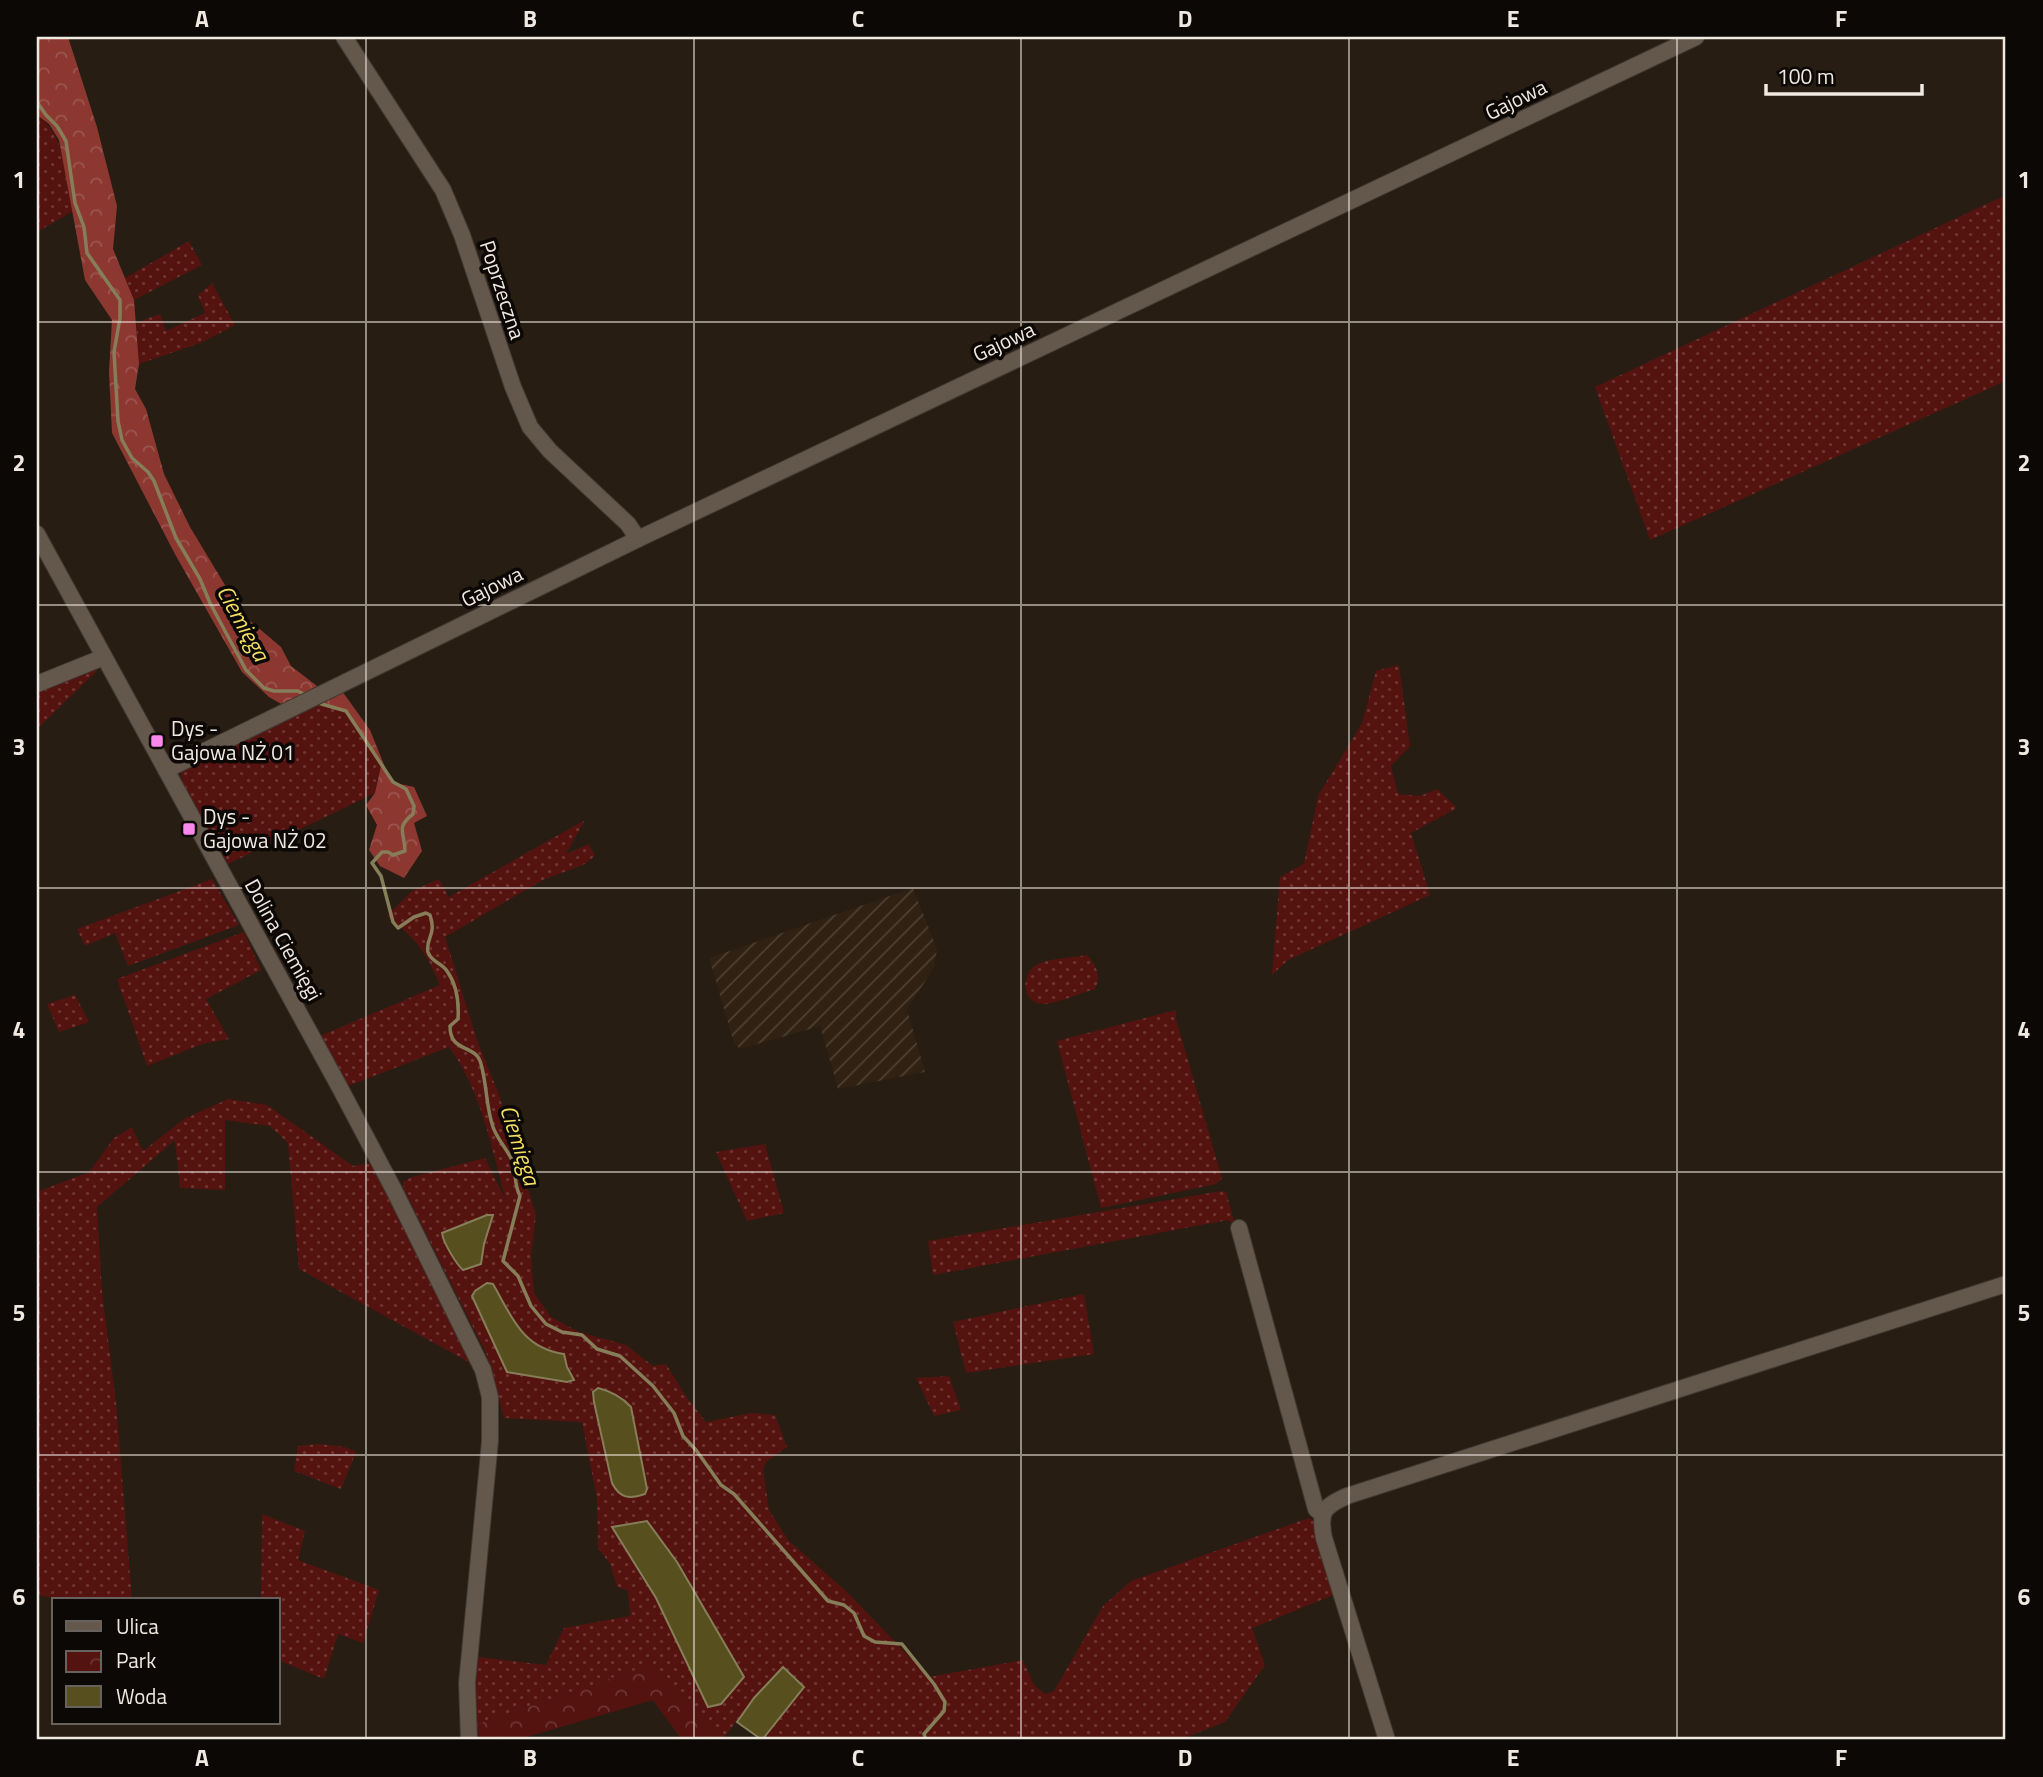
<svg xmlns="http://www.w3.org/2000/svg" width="2043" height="1777" viewBox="0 0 2043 1777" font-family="'Titillium Web',sans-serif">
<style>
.industrial{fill:url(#industrial-furrows)}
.grass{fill:url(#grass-dots);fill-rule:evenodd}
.forest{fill:url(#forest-crowns)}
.park{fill:url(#park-crowns)}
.water{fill:#57501e;stroke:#857e59;stroke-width:2}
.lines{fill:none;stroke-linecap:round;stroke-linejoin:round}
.stream{stroke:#857e59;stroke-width:3.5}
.minor-casing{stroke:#413932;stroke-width:18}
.minor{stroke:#64574c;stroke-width:16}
.grid{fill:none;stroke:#f0e9e2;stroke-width:2;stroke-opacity:0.55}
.poi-dot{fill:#f888ea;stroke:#0c0805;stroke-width:2.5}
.labels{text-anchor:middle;stroke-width:7;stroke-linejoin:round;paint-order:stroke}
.street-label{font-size:21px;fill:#f0e9e2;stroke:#0c0805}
.poi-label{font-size:21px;fill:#f0e9e2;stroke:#0c0805;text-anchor:start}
.water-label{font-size:23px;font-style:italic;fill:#f1de60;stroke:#0c0805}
.neatline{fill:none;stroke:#f0e9e2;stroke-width:2.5}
.grid-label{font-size:23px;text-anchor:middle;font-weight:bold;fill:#f0e9e2}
</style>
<defs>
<pattern id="industrial-furrows" width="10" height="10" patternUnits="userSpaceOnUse" patternTransform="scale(1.75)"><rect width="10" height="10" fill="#302112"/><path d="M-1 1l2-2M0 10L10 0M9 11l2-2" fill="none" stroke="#4e4134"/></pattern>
<pattern id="grass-dots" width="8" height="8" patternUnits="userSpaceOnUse" patternTransform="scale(1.75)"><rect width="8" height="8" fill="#551310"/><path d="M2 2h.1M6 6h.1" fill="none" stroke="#6e3532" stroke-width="1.8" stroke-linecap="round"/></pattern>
<pattern id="forest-crowns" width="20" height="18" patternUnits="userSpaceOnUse" patternTransform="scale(1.75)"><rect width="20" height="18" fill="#8c3831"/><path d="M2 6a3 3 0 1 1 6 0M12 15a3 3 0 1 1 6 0" fill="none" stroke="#9c554f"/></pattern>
<pattern id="park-crowns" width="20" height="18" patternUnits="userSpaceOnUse" patternTransform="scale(1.75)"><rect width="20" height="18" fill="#551310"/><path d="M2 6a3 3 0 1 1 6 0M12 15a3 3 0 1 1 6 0" fill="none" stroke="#6e3532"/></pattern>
</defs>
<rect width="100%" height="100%" fill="#271d13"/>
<polygon class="industrial" points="913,888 937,949 934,968 907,1009 925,1072 838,1089 820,1026 740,1049 734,1043 709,958"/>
<g class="grass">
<path d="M 37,115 C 66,136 66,177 73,211 L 37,232 Z"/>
<polygon points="2006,195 2006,381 1650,540 1595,387"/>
<polygon points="189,241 202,265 134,300 125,278"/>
<polygon points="212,283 235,325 203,342 139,364 136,323 160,314 166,331 205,313 198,295"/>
<polygon points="90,654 97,671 37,729 37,683"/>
<polygon points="1399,665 1410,746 1391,766 1398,794 1420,796 1437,789 1457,808 1411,833 1430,895 1288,960 1272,975 1280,877 1304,864 1318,796 1362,723 1376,671"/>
<polygon points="319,703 346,711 381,766 375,793 228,864 182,782 181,775 184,766"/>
<path d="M 585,820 L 566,854 L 589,844 L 595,856 L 583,865 L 543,880 L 445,937 L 478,1043 L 498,1092 L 536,1215 L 531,1256 L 534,1293 L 551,1317 L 579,1332 L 626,1345 L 653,1366 L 666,1364 L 685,1395 L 706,1422 L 751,1413 L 775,1415 L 787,1447 L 767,1461 L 763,1469 L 769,1510 L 788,1540 L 847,1592 L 929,1677 L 1023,1660 L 1034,1685 L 1045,1694 L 1054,1691 L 1103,1606 L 1131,1581 L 1309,1518 L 1316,1522 L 1336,1594 L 1252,1628 L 1265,1665 L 1225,1722 L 1179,1740 L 763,1740 L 804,1687 L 783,1667 L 754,1698 L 722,1740 C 702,1711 674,1689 646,1667 L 475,1725 L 474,1709 L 478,1657 L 546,1665 L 564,1628 L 630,1616 L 628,1591 L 617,1587 L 610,1564 L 598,1548 L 597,1499 L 582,1422 L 504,1418 L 487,1355 L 404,1190 L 403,1182 L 412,1177 L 485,1158 L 506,1201 C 492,1149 481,1090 449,1047 L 348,1086 L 320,1036 L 440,985 C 426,951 416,939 387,916 L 412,891 L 439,879 L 449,897 ZM 493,1284 C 512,1318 522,1348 564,1354 L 567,1367 L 574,1380 L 507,1372 L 494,1343 Z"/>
<polygon points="212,879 239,925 128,966 115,933 85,946 77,929"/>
<polygon points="244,932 261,970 206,999 229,1039 202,1044 147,1066 117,979"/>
<path d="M 1087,955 C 1096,965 1102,976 1095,989 C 1081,993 1056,1004 1043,1004 C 1020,1003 1021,972 1038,964 C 1051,958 1072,958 1087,955 Z"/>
<polygon points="75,995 89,1022 59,1032 47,1004"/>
<polygon points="1176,1010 1176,1019 1222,1178 1216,1184 1101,1208 1057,1041"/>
<polygon points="228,1099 267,1105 353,1166 371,1163 385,1185 474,1365 299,1269 288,1143 270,1126 225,1120 225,1190 180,1188 175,1140 97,1207 102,1292 116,1402 132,1600 63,1600 37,1595 37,1192 89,1172 114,1138 132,1127 143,1151 184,1119"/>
<polygon points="765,1144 784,1213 747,1221 716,1152"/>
<polygon points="1222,1191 1226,1192 1235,1225 1228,1220 933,1275 928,1241"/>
<polygon points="1084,1294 1094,1354 966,1373 953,1322"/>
<polygon points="949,1376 961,1410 934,1416 916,1378"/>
<polygon points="319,1444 345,1447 356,1452 341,1489 294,1471 298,1446"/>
<polygon points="262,1514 305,1531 298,1560 379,1590 363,1643 338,1634 324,1679 278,1660 278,1600 261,1600"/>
</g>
<g class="forest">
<polygon points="37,37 68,37 97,127 117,206 113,249 134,300 139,364 135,389 146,409 164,474 190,527 243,615 281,647 291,666 317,686 283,705 269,697 242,672 176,556 112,433 109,372 112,320 85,280 59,140 49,124 37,115"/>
<polygon points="342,691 370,730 391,782 414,787 427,816 414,823 422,851 404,878 380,866 369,850 377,825 366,805 375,793 381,766 346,711 319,703"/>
</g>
<path class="park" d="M 647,1666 C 674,1689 702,1711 722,1740 L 682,1740 L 653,1700 L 516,1740 L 477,1740 L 475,1725 Z"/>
<g class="water">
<path d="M 487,1215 L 493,1215 L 484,1244 L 481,1264 L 463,1270 C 456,1264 443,1242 442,1233 Z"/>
<path d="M 487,1283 L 493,1284 C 512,1317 522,1348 564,1354 L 567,1367 L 574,1380 L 567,1382 L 507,1372 L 472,1296 L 475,1291 Z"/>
<path d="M 598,1388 C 610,1391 622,1397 631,1407 L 647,1489 L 645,1494 C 630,1499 620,1499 612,1483 L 594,1402 L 593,1392 Z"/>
<polygon points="647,1521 677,1562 744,1677 721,1704 708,1707 656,1598 612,1527"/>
<polygon points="783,1667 804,1687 762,1740 737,1722 754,1698"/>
</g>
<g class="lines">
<g class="stream">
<polyline points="37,102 46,115 57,126 66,141 75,203 84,227 87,253 120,300 120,318 114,352 118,421 122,440 132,458 148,472 154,481 176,538 200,579 210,603 246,670 264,688 274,691 298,691 305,695"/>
<path d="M 318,703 L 346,711 L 393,782 L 406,789 L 414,806 L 413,814 C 395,828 405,833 405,851 L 393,855 L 388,852 L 382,852 L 372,863 L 381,876 L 393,922 L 398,928 L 414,917 L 426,913 L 430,915 C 437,935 425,939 428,952 C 431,962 442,963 447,971 C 457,985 459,1003 458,1019 L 450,1026 C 450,1054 476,1043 481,1064 C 487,1085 486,1107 493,1127 C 497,1139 507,1149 512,1160 C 517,1172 513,1183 520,1196 L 503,1261 L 518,1276 L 531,1306 L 546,1324 L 562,1332 L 582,1335 L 597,1349 L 620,1356 L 653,1386 L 674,1413 L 683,1436 L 696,1450 L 721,1485 L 734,1494 L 828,1601 L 844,1605 L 854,1613 L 864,1636 L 875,1642 L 902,1644 L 934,1684 L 945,1702 L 944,1711 L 924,1734 L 926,1740"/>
</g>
<g class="minor-casing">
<g id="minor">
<polyline points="344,37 443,190 462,235 513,387 530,427 550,451 628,524 638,539"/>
<polyline points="37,534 340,1088 394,1190 483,1370 490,1397 490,1441 467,1683 469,1740"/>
<polyline points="37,684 104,657"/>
<polyline points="166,770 638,539 1696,37"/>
<polyline points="1239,1228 1316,1509 1322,1514"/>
<path d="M 1387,1740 L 1324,1538 C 1319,1512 1323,1507 1347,1496 L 2006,1284"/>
</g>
</g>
<use href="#minor" class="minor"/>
</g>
<path class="grid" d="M 366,37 L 366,1740M 694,37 L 694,1740M 1021,37 L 1021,1740M 1349,37 L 1349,1740M 1677,37 L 1677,1740M 37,322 L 2006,322M 37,605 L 2006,605M 37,888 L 2006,888M 37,1172 L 2006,1172M 37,1455 L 2006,1455"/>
<g class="poi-dot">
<rect x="150" y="734" width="14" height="14" rx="3.5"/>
<rect x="182" y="822" width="14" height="14" rx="3.5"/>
</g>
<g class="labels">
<g class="street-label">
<text transform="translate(1516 100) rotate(-26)" y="7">Gajowa</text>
<text transform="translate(502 290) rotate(72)" y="7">Poprzeczna</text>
<text transform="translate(1004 342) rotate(-25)" y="7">Gajowa</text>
<text transform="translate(492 587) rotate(-26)" y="7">Gajowa</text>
<text transform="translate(283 940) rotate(61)" y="7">Dolina Ciemięgi</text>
</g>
<g class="poi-label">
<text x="171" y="736">Dys -<tspan x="171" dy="24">Gajowa NŻ 01</tspan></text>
<text x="203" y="824">Dys -<tspan x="203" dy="24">Gajowa NŻ 02</tspan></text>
</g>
<g class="water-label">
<text transform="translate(243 623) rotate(61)" y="8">Ciemięga</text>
<text transform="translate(520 1145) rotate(72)" y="8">Ciemięga</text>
</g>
</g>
<rect width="2043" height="1777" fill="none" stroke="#0c0805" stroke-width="77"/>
<rect x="52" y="1598" width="228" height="126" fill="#0c0805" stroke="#67625d" stroke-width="2"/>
<rect x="66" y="1621" width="35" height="10" fill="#64574c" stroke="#67625d" stroke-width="2"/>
<text x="116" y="1634" font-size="21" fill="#f0e9e2">Ulica</text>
<rect x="66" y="1651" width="35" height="21" fill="url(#park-crowns)" stroke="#67625d" stroke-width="2"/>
<text x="116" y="1668" font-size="21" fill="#f0e9e2">Park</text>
<rect x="66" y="1686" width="35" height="21" fill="#57501e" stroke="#67625d" stroke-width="2"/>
<text x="116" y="1704" font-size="21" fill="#f0e9e2">Woda</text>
<path d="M1766 84v10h156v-10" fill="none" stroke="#f0e9e2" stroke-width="3.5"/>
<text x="1777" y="84" font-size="21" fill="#f0e9e2" stroke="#0c0805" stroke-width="5" paint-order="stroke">100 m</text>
<rect x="38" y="38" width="1966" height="1700" class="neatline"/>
<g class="grid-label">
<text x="202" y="27">A</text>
<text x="530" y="27">B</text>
<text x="858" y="27">C</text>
<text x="1185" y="27">D</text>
<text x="1513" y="27">E</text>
<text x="1841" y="27">F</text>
<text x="19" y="188">1</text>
<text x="2024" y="188">1</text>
<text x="19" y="471">2</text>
<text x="2024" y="471">2</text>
<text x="19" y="755">3</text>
<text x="2024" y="755">3</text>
<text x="19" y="1038">4</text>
<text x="2024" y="1038">4</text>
<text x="19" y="1321">5</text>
<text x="2024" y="1321">5</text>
<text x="19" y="1605">6</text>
<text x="2024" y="1605">6</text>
<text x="202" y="1766">A</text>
<text x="530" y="1766">B</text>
<text x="858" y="1766">C</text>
<text x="1185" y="1766">D</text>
<text x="1513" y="1766">E</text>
<text x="1841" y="1766">F</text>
</g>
</svg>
